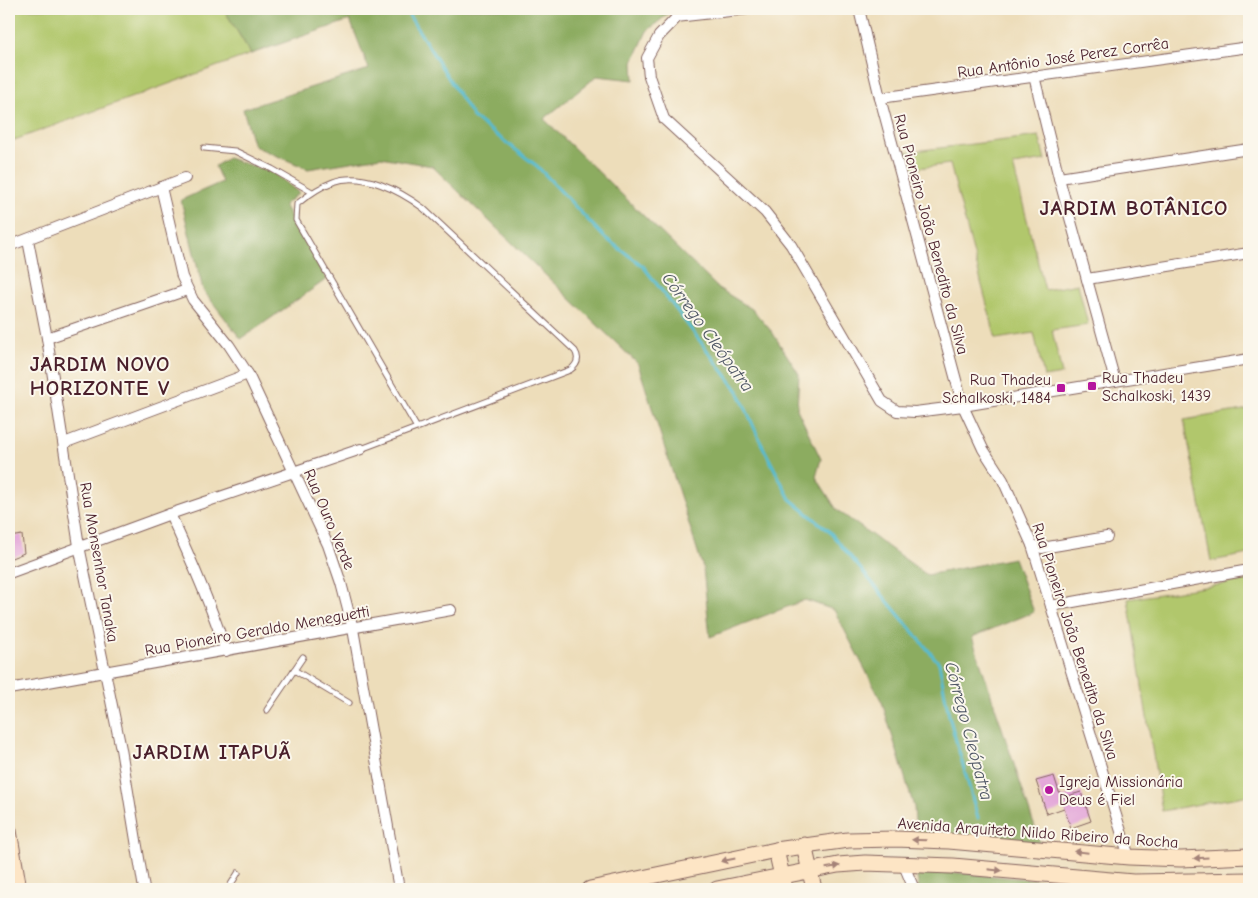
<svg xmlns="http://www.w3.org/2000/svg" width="1258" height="898" viewBox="0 0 1258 898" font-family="'Comic Neue',sans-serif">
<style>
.green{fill:#b1c76c;stroke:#7e734c}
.forest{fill:#8cac60;stroke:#6b6646}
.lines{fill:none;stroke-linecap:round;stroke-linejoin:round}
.stream{stroke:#54bcd2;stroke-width:3}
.building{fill:#e2a3d8}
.service-casing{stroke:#83625d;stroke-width:7}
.minor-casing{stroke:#83625d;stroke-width:12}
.secondary-casing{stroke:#83625d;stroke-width:17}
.service{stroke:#fff;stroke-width:5}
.minor{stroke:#fff;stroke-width:10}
.secondary{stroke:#fde5c5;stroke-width:15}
.oneway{fill:#a48278}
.poi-dot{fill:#b5179e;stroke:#fbf7ec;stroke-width:2}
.labels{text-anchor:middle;stroke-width:4;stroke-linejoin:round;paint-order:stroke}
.street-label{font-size:16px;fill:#4a1f2b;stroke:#fbf7ec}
.poi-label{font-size:16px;fill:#4a1f2b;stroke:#fbf7ec;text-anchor:start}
.water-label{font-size:18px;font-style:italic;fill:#4e5665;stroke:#fbf7ec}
.district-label{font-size:21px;font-weight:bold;letter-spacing:1px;fill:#4a1f2b;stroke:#fbf7ec}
</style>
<rect width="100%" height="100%" fill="#fbf7ec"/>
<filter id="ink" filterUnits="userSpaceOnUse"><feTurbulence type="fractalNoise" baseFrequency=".02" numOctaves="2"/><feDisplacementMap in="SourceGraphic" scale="10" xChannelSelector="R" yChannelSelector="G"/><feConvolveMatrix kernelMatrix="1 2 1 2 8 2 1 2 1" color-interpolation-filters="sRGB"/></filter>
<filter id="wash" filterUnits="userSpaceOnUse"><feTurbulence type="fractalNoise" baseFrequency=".0096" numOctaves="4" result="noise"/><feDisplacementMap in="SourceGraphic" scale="20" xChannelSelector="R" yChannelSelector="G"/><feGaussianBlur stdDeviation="1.12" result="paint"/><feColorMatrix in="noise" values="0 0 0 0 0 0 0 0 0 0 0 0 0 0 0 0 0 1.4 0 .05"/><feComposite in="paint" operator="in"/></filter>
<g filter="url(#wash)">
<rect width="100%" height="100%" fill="#edddba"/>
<g class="green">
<polygon points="9,9 221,9 225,11 251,54 9,142"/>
<polygon points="1039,136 1045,160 1013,165 1045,290 1078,284 1088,325 1052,330 1062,374 1044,377 1034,333 996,339 950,164 910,169 906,152"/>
<polygon points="1249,409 1249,554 1211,561 1184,420"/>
<polygon points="1249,580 1249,795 1162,811 1128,599"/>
</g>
<g class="forest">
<polygon points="221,9 674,9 647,31 633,62 634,80 597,76 544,119 718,288 752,309 772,332 799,374 797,409 821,459 816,477 837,510 927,575 1014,558 1034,612 972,637 1040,843 916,836 914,807 882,702 834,610 805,600 710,637 703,568 638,364 432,166 381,157 308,169 254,146 243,109 369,69 350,20 251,54 225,11"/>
<polygon points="228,158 274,173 299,193 284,205 327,279 241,339 203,290 181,200 222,182 215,166"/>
<polygon points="916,872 960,873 1070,883 1072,889 919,889"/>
</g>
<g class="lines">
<polyline class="stream" points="405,9 473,117 537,166 604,237 643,266 738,391 761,443 790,499 829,531 939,663 949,716 978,818"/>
</g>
<g id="blocks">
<g class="building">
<polygon points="22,535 24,553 9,559 9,537"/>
<polygon points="1054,776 1061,798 1081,792 1091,821 1071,828 1064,808 1047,814 1036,781"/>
</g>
</g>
</g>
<g filter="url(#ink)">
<use href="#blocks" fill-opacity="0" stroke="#83625d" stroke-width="1"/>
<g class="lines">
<g class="service-casing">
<g id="service">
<polyline points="204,148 235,151 272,169 312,192"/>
<path d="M 361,449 L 570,370 C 577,365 580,359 575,351 L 423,208 C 400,191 363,171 333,182 C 319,187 308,195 297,204 L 296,220 L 417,428"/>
<polyline points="294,670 349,703"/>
<polyline points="267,710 303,657"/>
<polyline points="228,889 238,873"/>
</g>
</g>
<g class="minor-casing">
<g id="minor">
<polyline points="685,9 659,36 647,58 649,76 664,119 765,212 791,245 882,401 897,411 915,412 963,406 1249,359"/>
<polyline points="859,9 880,98 963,406 983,449 1003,480 1032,545 1129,857"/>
<polyline points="676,17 748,9"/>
<polyline points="1034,76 1059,178 1115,381"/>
<polyline points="880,98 1249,47"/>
<polyline points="1059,178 1249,149"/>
<polyline points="161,187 182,277 193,300 229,345 248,374 328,545 341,583 353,629 399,889"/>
<polyline points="28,240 47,338 79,546 121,749 144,889"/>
<polyline points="9,246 185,178"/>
<polyline points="1087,279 1249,253"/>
<polyline points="47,338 187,290"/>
<polyline points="64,443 248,374"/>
<path d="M 170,514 C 191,559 210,603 226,651"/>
<polyline points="1032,545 1042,548 1107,537"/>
<polyline points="9,573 170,514 361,449"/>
<polyline points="1051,606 1249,570"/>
<polyline points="9,689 451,610"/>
<polyline points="903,863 914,889"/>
</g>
</g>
<g class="secondary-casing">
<g id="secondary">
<polyline points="9,831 19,889"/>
<polyline points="804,845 814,889"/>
<polyline points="776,850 785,889"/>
<polyline points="590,889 776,850 848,840 895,839 949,841 1129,857 1181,859 1249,856"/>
<polyline points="717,889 838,865 865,863 953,866 1133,882 1249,880"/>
</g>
</g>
<use href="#service" class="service"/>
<use href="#minor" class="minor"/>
<use href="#secondary" class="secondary"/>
</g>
<defs><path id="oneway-solid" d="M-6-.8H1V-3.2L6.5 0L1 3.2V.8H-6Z" transform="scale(1.25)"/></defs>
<g class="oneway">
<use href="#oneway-solid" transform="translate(919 840) rotate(-178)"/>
<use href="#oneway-solid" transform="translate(1081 852) rotate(-174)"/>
<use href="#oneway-solid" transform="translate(1201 858) rotate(177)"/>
<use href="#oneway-solid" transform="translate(728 860) rotate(168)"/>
<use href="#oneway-solid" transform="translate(833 867) rotate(-9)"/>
<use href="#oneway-solid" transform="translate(995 870) rotate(6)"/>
</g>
</g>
<g class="poi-dot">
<rect x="1087" y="381" width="10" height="10" rx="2.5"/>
<rect x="1056" y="383" width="10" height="10" rx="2.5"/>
<circle cx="1049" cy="790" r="5"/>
</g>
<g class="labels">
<g class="street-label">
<text transform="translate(1063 57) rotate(-8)" y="6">Rua Antônio José Perez Corrêa</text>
<text transform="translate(932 234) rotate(75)" y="6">Rua Pioneiro João Benedito da Silva</text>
<text transform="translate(330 519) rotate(67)" y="6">Rua Ouro Verde</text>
<text transform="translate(100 562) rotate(80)" y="6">Rua Monsenhor Tanaka</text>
<text transform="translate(257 630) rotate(-10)" y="6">Rua Pioneiro Geraldo Meneguetti</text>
<text transform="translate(1076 641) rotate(72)" y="6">Rua Pioneiro João Benedito da Silva</text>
<text transform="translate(1038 832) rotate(4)" y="6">Avenida Arquiteto Nildo Ribeiro da Rocha</text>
</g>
<g class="poi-label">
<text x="1102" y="383">Rua Thadeu<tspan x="1102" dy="18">Schalkoski, 1439</tspan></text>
<text x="1051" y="385" text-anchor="end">Rua Thadeu<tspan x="1051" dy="18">Schalkoski, 1484</tspan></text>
<text x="1059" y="787">Igreja Missionária<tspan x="1059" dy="18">Deus é Fiel</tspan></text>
</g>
<g class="water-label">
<text transform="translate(708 332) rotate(54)" y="6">Córrego Cleópatra</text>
<text transform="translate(969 731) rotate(75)" y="6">Córrego Cleópatra</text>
</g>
<g class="district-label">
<text x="1134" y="215">JARDIM BOTÂNICO</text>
<text x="100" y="371">JARDIM NOVO<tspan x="100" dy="24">HORIZONTE V</tspan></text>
<text x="212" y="759">JARDIM ITAPUÃ</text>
</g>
</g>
<rect width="1258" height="898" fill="none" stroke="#fbf7ec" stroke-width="30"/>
</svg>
